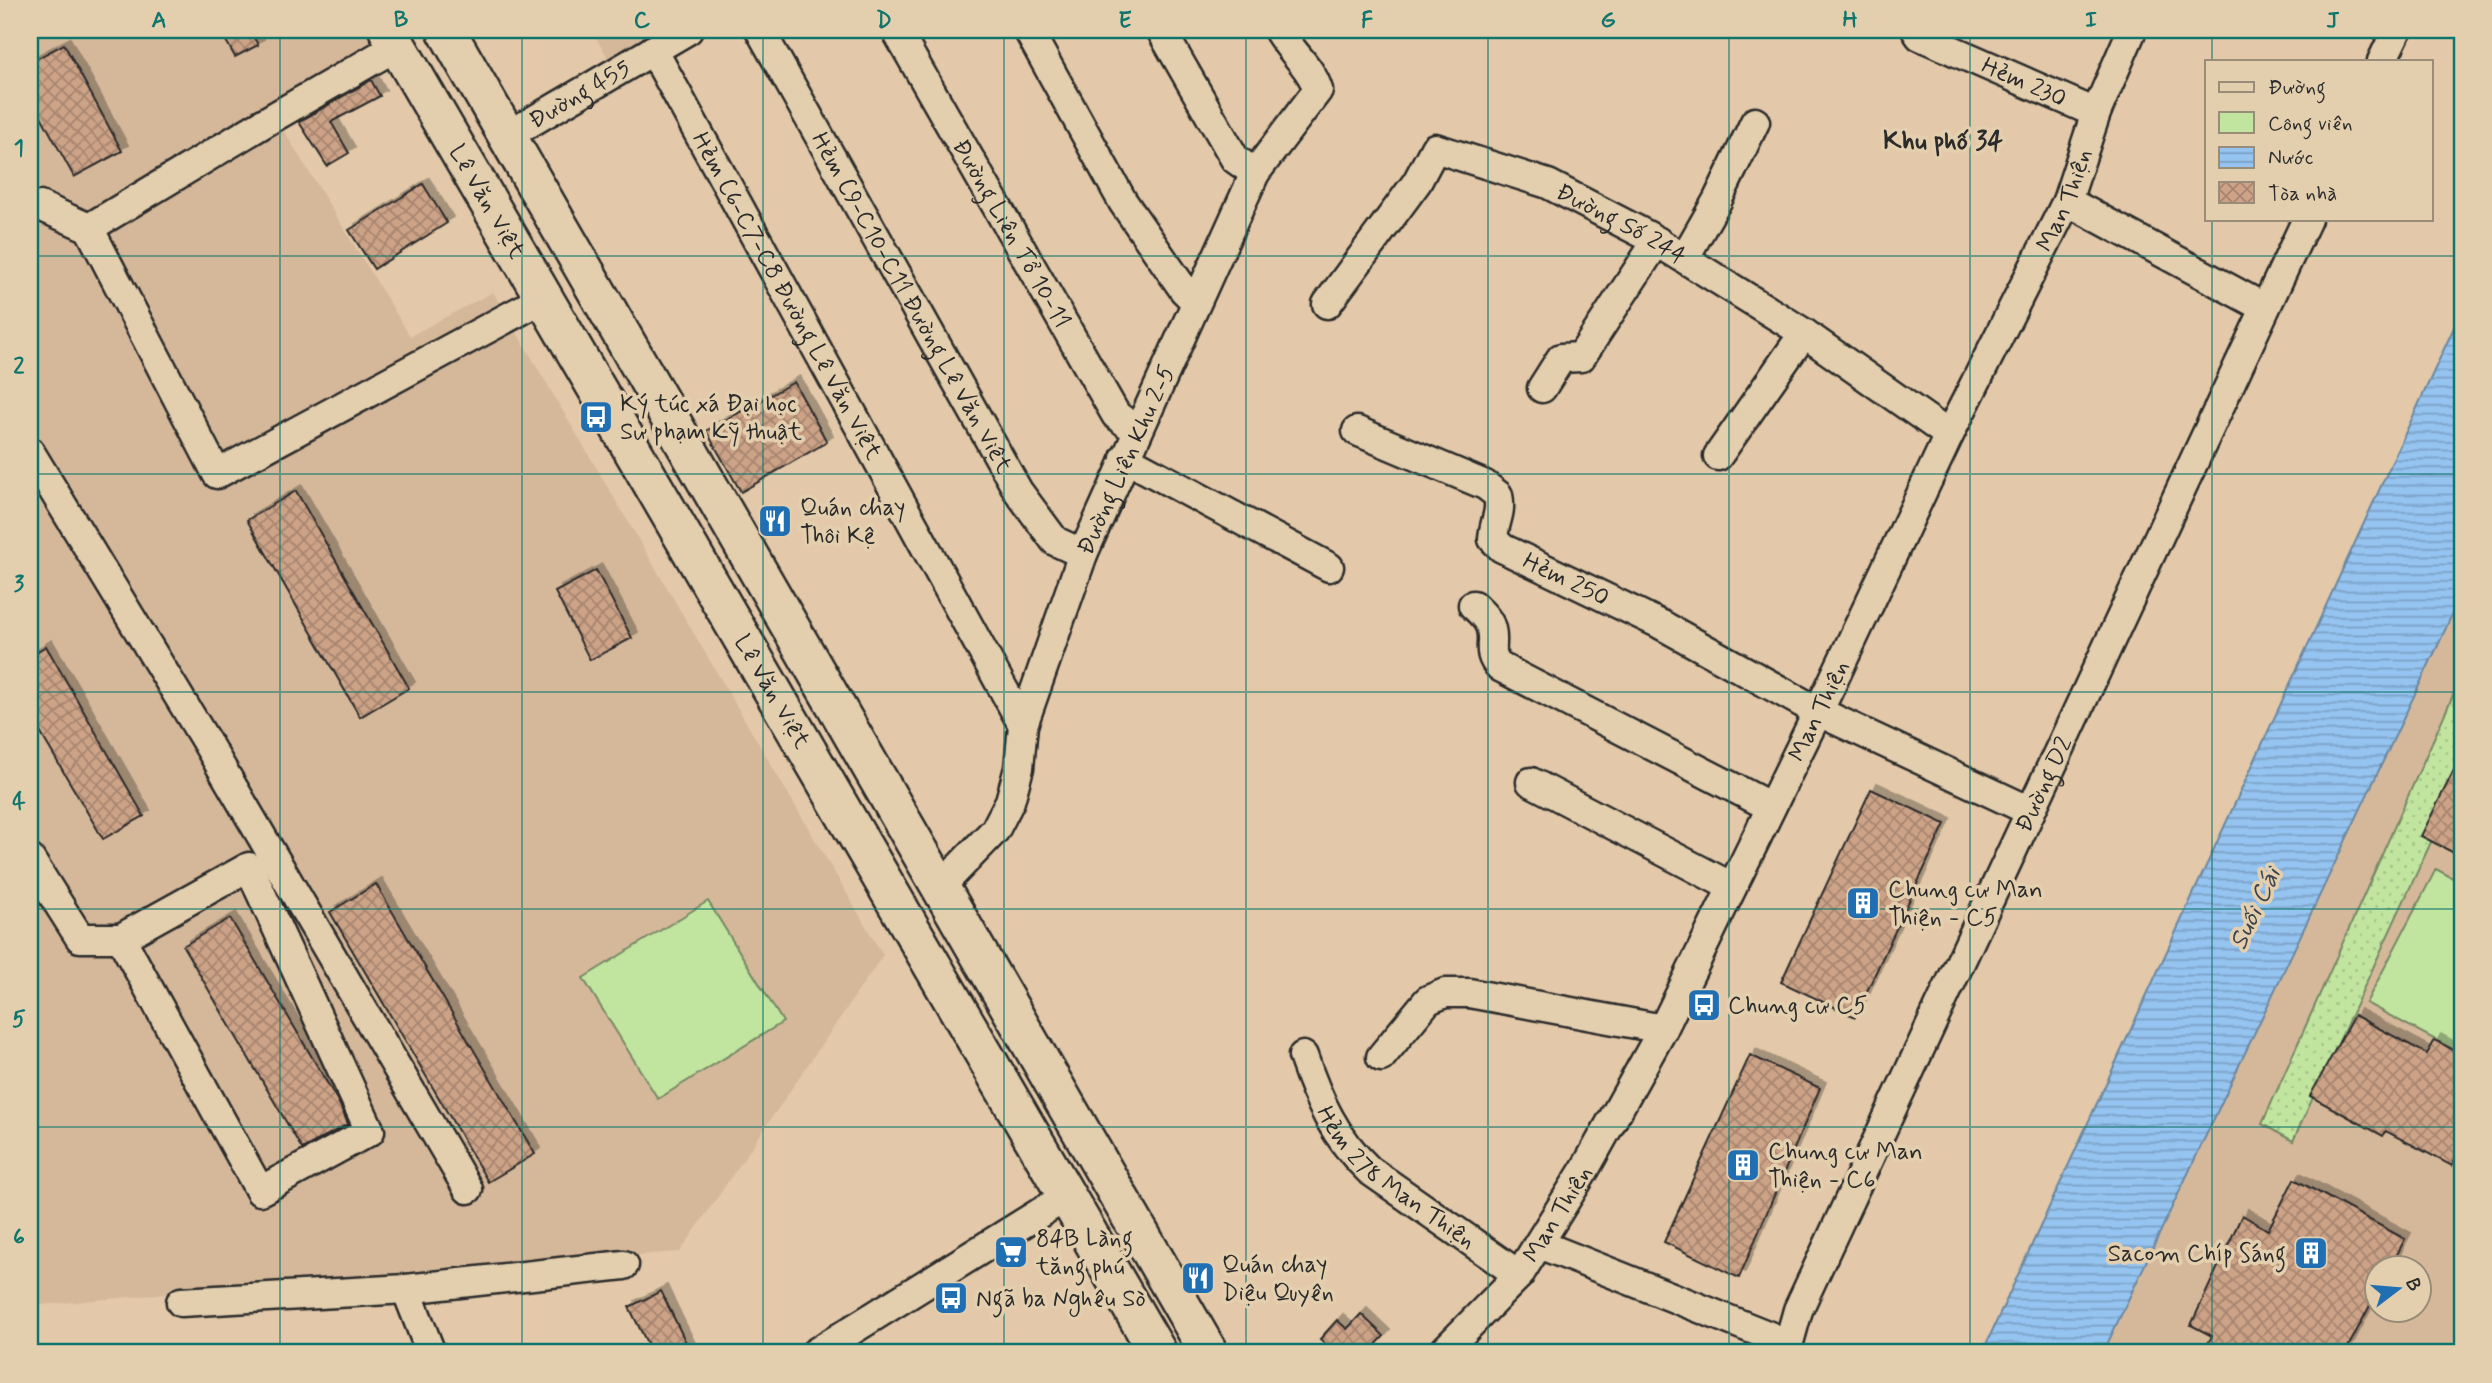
<svg xmlns="http://www.w3.org/2000/svg" width="2492" height="1383" viewBox="0 0 2492 1383" font-family="Mynerve,sans-serif">
<style>
.built{fill:#d5b89a;fill-rule:evenodd}
.grass{fill:url(#grass-dots);stroke:#768865;stroke-width:2}
.park{fill:#c1e59f;stroke:#768865;stroke-width:2}
.water{fill:url(#water-rules);stroke:#6b87a1;stroke-width:2}
.building{fill:url(#building-cross-hatch);stroke:#2b2b2b;stroke-width:2;filter:url(#shadow)}
.lines{fill:none;stroke-linecap:round;stroke-linejoin:round}
.minor-casing{stroke:#2b2b2b;stroke-width:33}
.major-casing{stroke:#2b2b2b;stroke-width:42}
.minor{stroke:#e3cfae;stroke-width:28}
.major{stroke:#e3cfae;stroke-width:37}
.grid{fill:none;stroke:#0f766e;stroke-width:2;stroke-opacity:0.55}
.labels{text-anchor:middle;stroke-width:7;stroke-linejoin:round;paint-order:stroke}
.street-label{font-size:24px;fill:#2b2b2b;stroke:#e3cfae}
.poi-label{font-size:24px;fill:#2b2b2b;stroke:#e3cfae;text-anchor:start}
.neighbourhood-label{font-size:26px;font-weight:bold;fill:#2b2b2b;stroke:#e3cfae}
.water-label{font-size:26px;font-style:italic;fill:#3b4249;stroke:#e3cfae}
.neatline{fill:none;stroke:#0f766e;stroke-width:2.5}
.grid-label{font-size:23px;text-anchor:middle;font-weight:bold;fill:#0f766e}
</style>
<defs>
<pattern id="grass-dots" width="8" height="8" patternUnits="userSpaceOnUse" patternTransform="scale(1.75)"><rect width="8" height="8" fill="#c1e59f"/><path d="M2 2h.1M6 6h.1" fill="none" stroke="#a6c589" stroke-width="1.8" stroke-linecap="round"/></pattern>
<pattern id="water-rules" width="6" height="5" patternUnits="userSpaceOnUse" patternTransform="scale(1.75)"><rect width="6" height="5" fill="#95c4f0"/><path d="M0 2.5h6" fill="none" stroke="#7a9fc3"/></pattern>
<pattern id="building-cross-hatch" width="8" height="8" patternUnits="userSpaceOnUse" patternTransform="scale(1.75)"><rect width="8" height="8" fill="#cda387"/><path d="M0 0l8 8M0 8l8-8" fill="none" stroke="#a7856f"/></pattern>
<filter id="shadow"><feDropShadow dx="6" dy="-6" stdDeviation="0" flood-color="#0004"/></filter>
</defs>
<rect width="100%" height="100%" fill="#e3c9a9"/>
<filter id="ink" filterUnits="userSpaceOnUse"><feTurbulence type="fractalNoise" baseFrequency=".0143" numOctaves="2"/><feDisplacementMap in="SourceGraphic" scale="14" xChannelSelector="R" yChannelSelector="G"/><feConvolveMatrix kernelMatrix="1 2 1 2 8 2 1 2 1" color-interpolation-filters="sRGB"/></filter>
<g filter="url(#ink)">
<g class="built">
<polygon points="30,30 388,30 397,46 276,118 410,336 493,292 883,955 680,1252 477,1266 30,1306"/>
<polygon points="591,30 664,30 610,61"/>
<path d="M 2462,592 L 2462,1353 L 2103,1353 L 2440,641 ZM 2376,1268 L 2418,1268 L 2418,1310 L 2376,1310 Z"/>
</g>
<polygon class="grass" points="2462,675 2462,775 2293,1141 2262,1124"/>
<g class="park">
<polygon points="2436,869 2462,883 2462,1054 2366,1003"/>
<polygon points="708,901 783,1022 658,1099 583,978"/>
</g>
<polygon class="water" points="2462,310 2462,592 2440,641 2103,1353 1982,1353"/>
<g class="building">
<polygon points="220,30 250,30 258,45 235,57"/>
<polygon points="64,44 122,151 74,177 30,96 30,62"/>
<polygon points="371,80 380,96 331,122 349,153 327,166 299,122"/>
<polygon points="423,184 447,223 374,269 349,230"/>
<polygon points="794,382 827,442 741,492 706,431"/>
<polygon points="296,491 409,688 360,717 247,520"/>
<polygon points="596,570 632,638 590,660 555,592"/>
<polygon points="46,646 144,816 103,839 30,715 30,656"/>
<polygon points="2462,754 2462,857 2421,836"/>
<polygon points="1871,789 1945,824 1855,1017 1781,982"/>
<polygon points="376,884 535,1154 488,1182 330,912"/>
<polygon points="230,918 339,1103 348,1124 302,1149 183,946"/>
<polygon points="2354,1015 2427,1054 2435,1040 2462,1055 2462,1147 2452,1166 2386,1131 2383,1136 2310,1096"/>
<polygon points="1750,1055 1820,1088 1739,1278 1664,1242"/>
<polygon points="2294,1179 2405,1239 2390,1268 2376,1268 2376,1294 2345,1353 2203,1353 2212,1336 2191,1325 2242,1215 2268,1230"/>
<polygon points="661,1291 691,1353 652,1353 629,1307"/>
<polygon points="1361,1314 1384,1336 1368,1353 1335,1353 1320,1339 1337,1320 1347,1329"/>
</g>
<g class="lines">
<g class="minor-casing">
<g id="minor">
<path id="s1" d="M 760,30 L 1018,491 L 1055,541 L 1083,554"/>
<path id="s2" d="M 896,30 L 1116,415 L 1137,431"/>
<polyline points="1028,30 1123,202 1184,290 1196,302"/>
<polyline points="1161,30 1235,159 1255,173"/>
<path id="s3" d="M 1916,30 L 1920,36 L 2096,113"/>
<path id="s4" d="M 653,50 L 1023,725"/>
<polyline points="2382,61 2397,30"/>
<path id="s5" d="M 507,136 L 688,30"/>
<polyline points="2067,201 2265,308"/>
<polyline points="30,209 40,206 89,228 217,474 544,298"/>
<polyline points="89,228 267,121 397,46"/>
<polyline points="1685,257 1717,201 1755,122"/>
<path id="s6" d="M 1327,304 L 1417,182 L 1435,148 L 1548,184 L 1648,236 L 1804,333 L 1949,435"/>
<polyline points="1542,388 1561,358 1581,357 1657,241"/>
<path id="s7" d="M 1357,431 L 1485,485 L 1498,495 C 1502,514 1494,521 1493,539 L 1502,548 L 1660,624 L 1817,711 L 2030,811"/>
<polyline points="30,452 204,738 468,1189"/>
<polyline points="1718,456 1804,333"/>
<polyline points="1125,458 1329,567"/>
<path d="M 1473,605 C 1480,612 1489,619 1491,629 C 1495,645 1486,652 1500,667 L 1771,807"/>
<polyline points="1531,782 1732,887"/>
<polyline points="30,859 80,938 121,938 249,867 370,1131 260,1191 121,938"/>
<path id="s8" d="M 940,887 L 995,830 L 1010,801 L 1019,768 L 1023,725 L 1083,554 L 1255,173 L 1318,90 C 1311,67 1290,51 1278,30"/>
<path id="s9" d="M 1303,1056 C 1318,1100 1335,1138 1369,1170 L 1519,1275"/>
<polyline points="1381,1057 1428,1000 1445,993 1469,993 1663,1029"/>
<polyline points="1539,1244 1787,1343"/>
<polyline points="406,1289 431,1353"/>
<polyline points="181,1302 406,1289 624,1265"/>
<polyline points="815,1353 1067,1196"/>
<path id="s10" d="M 1442,1353 L 1519,1275 L 1585,1169 L 1663,1029 L 1831,685 L 1949,435 L 2067,201 L 2096,113 L 2132,30"/>
<path id="s11" d="M 1786,1353 L 1798,1310 L 2307,219"/>
</g>
</g>
<g class="major-casing">
<g id="major">
<path id="s12" d="M 388,30 L 1158,1353"/>
<polyline points="446,30 1209,1353"/>
</g>
</g>
<use href="#minor" class="minor"/>
<use href="#major" class="major"/>
</g>
</g>
<path class="grid" d="M 280,30 L 280,1353M 522,30 L 522,1353M 763,30 L 763,1353M 1004,30 L 1004,1353M 1246,30 L 1246,1353M 1488,30 L 1488,1353M 1729,30 L 1729,1353M 1970,30 L 1970,1353M 2212,30 L 2212,61M 2212,219 L 2212,1353M 30,256 L 2462,256M 30,474 L 2462,474M 30,692 L 2462,692M 30,909 L 2462,909M 30,1127 L 2462,1127"/>
<defs>
<g id="bus-square" transform="scale(1.75)"><rect x="-9" y="-9" width="18" height="18" rx="4" fill="#1f6fb2" stroke="#e3cfae"/><path d="M-5-6H5V4H4V6H2V4H-2V6H-4V4H-5ZM-3.5-4V0h7V-4ZM-3.5 1.2v1.5H-2V1.2ZM2 1.2v1.5H3.5V1.2Z" fill="#fff"/></g>
<g id="restaurant-square" transform="scale(1.75)"><rect x="-9" y="-9" width="18" height="18" rx="4" fill="#1f6fb2" stroke="#e3cfae"/><path d="M-5-6h1v4h1v-4h1v4h1v-4h1v5L-1.5 .5V6h-2V.5L-5-1ZM5-6V6H3V1.5H1.5Q1.5-4 5-6Z" fill="#fff"/></g>
<g id="building-square" transform="scale(1.75)"><rect x="-9" y="-9" width="18" height="18" rx="4" fill="#1f6fb2" stroke="#e3cfae"/><path d="M-4-6H4V6H1V3H-1V6H-4ZM-2.5-4.3h1.7v1.8h-1.7ZM.8-4.3h1.7v1.8H.8ZM-2.5-1h1.7V.8h-1.7ZM.8-1h1.7V.8H.8Z" fill="#fff"/></g>
<g id="supermarket-square" transform="scale(1.75)"><rect x="-9" y="-9" width="18" height="18" rx="4" fill="#1f6fb2" stroke="#e3cfae"/><path d="M-6-5.5h2.5l.6 2H6L4.5 2H-2.5L-4.4-4H-6ZM-1.5 3.2a1.3 1.3 0 1 0 .1 0ZM3 3.2a1.3 1.3 0 1 0 .1 0Z" fill="#fff"/></g>
</defs>
<g fill-rule="evenodd">
<use href="#bus-square" x="596" y="417"/>
<use href="#restaurant-square" x="775" y="521"/>
<use href="#building-square" x="1863" y="903"/>
<use href="#bus-square" x="1704" y="1005"/>
<use href="#building-square" x="1743" y="1165"/>
<use href="#supermarket-square" x="1011" y="1252"/>
<use href="#building-square" x="2311" y="1253"/>
<use href="#restaurant-square" x="1198" y="1278"/>
<use href="#bus-square" x="951" y="1298"/>
</g>
<g class="labels">
<g class="street-label">
<text dy="8" stroke="none"><textPath href="#s3" startOffset="121">Hẻm 230</textPath></text>
<text dy="8" stroke="none"><textPath href="#s5" startOffset="84">Đường 455</textPath></text>
<text dy="8" stroke="none"><textPath href="#s10" startOffset="1316">Man Thiện</textPath></text>
<text dy="8" stroke="none"><textPath href="#s12" startOffset="198">Lê Văn Việt</textPath></text>
<text dy="8" stroke="none"><textPath href="#s6" startOffset="392">Đường Số 244</textPath></text>
<text dy="8" stroke="none"><textPath href="#s2" startOffset="234">Đường Liên Tổ 10-11</textPath></text>
<text dy="8" stroke="none"><textPath href="#s4" startOffset="280">Hẻm C6-C7-C8 Đường Lê Văn Việt</textPath></text>
<text dy="8" stroke="none"><textPath href="#s1" startOffset="312">Hẻm C9-C10-C11 Đường Lê Văn Việt</textPath></text>
<text dy="8" stroke="none"><textPath href="#s8" startOffset="474">Đường Liên Khu 2-5</textPath></text>
<text dy="8" stroke="none"><textPath href="#s7" startOffset="284">Hẻm 250</textPath></text>
<text dy="8" stroke="none"><textPath href="#s12" startOffset="765">Lê Văn Việt</textPath></text>
<text dy="8" stroke="none"><textPath href="#s10" startOffset="749">Man Thiện</textPath></text>
<text dy="8" stroke="none"><textPath href="#s11" startOffset="625">Đường D2</textPath></text>
<text dy="8" stroke="none"><textPath href="#s9" startOffset="158">Hẻm 278 Man Thiện</textPath></text>
<text dy="8" stroke="none"><textPath href="#s10" startOffset="182">Man Thiện</textPath></text>
</g>
<g class="poi-label">
<text x="620" y="411">Ký túc xá Đại học<tspan x="620" dy="28">Sư phạm Kỹ thuật</tspan></text>
<text x="800" y="515">Quán chay<tspan x="800" dy="28">Thôi Kệ</tspan></text>
<text x="1888" y="897">Chung cư Man<tspan x="1888" dy="28">Thiện - C5</tspan></text>
<text x="1728" y="1013">Chung cư C5</text>
<text x="1768" y="1159">Chung cư Man<tspan x="1768" dy="28">Thiện - C6</tspan></text>
<text x="1036" y="1246">84B Làng<tspan x="1036" dy="28">tăng phú</tspan></text>
<text x="2286" y="1261" text-anchor="end">Sacom Chíp Sáng</text>
<text x="1222" y="1272">Quán chay<tspan x="1222" dy="28">Diệu Quyên</tspan></text>
<text x="976" y="1306">Ngã ba Nghêu Sò</text>
</g>
<g class="neighbourhood-label">
<text x="1943" y="149">Khu phố 34</text>
</g>
<g class="water-label">
<text transform="translate(2254 908) rotate(-65)" y="9">Suối Cái</text>
</g>
</g>
<rect width="2492" height="1383" fill="none" stroke="#e3cfae" stroke-width="77"/>
<rect x="2205" y="60" width="228" height="161" fill="#e3cfae" stroke="#998d7a" stroke-width="2"/>
<rect x="2219" y="82" width="35" height="10" fill="#e3cfae" stroke="#998d7a" stroke-width="2"/>
<text x="2268" y="94" font-size="21" fill="#2b2b2b">Đường</text>
<rect x="2219" y="112" width="35" height="21" fill="#c1e59f" stroke="#998d7a" stroke-width="2"/>
<text x="2268" y="130" font-size="21" fill="#2b2b2b">Công viên</text>
<rect x="2219" y="147" width="35" height="21" fill="url(#water-rules)" stroke="#998d7a" stroke-width="2"/>
<text x="2268" y="164" font-size="21" fill="#2b2b2b">Nước</text>
<rect x="2219" y="182" width="35" height="21" fill="url(#building-cross-hatch)" stroke="#998d7a" stroke-width="2"/>
<text x="2268" y="200" font-size="21" fill="#2b2b2b">Tòa nhà</text>
<g transform="translate(2398 1289) rotate(74)"><circle r="33" fill="#e3cfae" stroke="#998d7a" stroke-width="2"/>
<path d="M0-5L12 26L0 18L-12 26Z" fill="#1f6fb2"/>
<text y="-10" font-size="19" font-weight="bold" text-anchor="middle" fill="#2b2b2b">B</text>
</g>
<rect x="38" y="38" width="2416" height="1306" class="neatline"/>
<g class="grid-label">
<text x="159" y="27">A</text>
<text x="401" y="27">B</text>
<text x="642" y="27">C</text>
<text x="884" y="27">D</text>
<text x="1125" y="27">E</text>
<text x="1367" y="27">F</text>
<text x="1608" y="27">G</text>
<text x="1850" y="27">H</text>
<text x="2091" y="27">I</text>
<text x="2333" y="27">J</text>
<text x="19" y="155">1</text>
<text x="19" y="373">2</text>
<text x="19" y="591">3</text>
<text x="19" y="808">4</text>
<text x="19" y="1026">5</text>
<text x="19" y="1244">6</text>
</g>
</svg>
